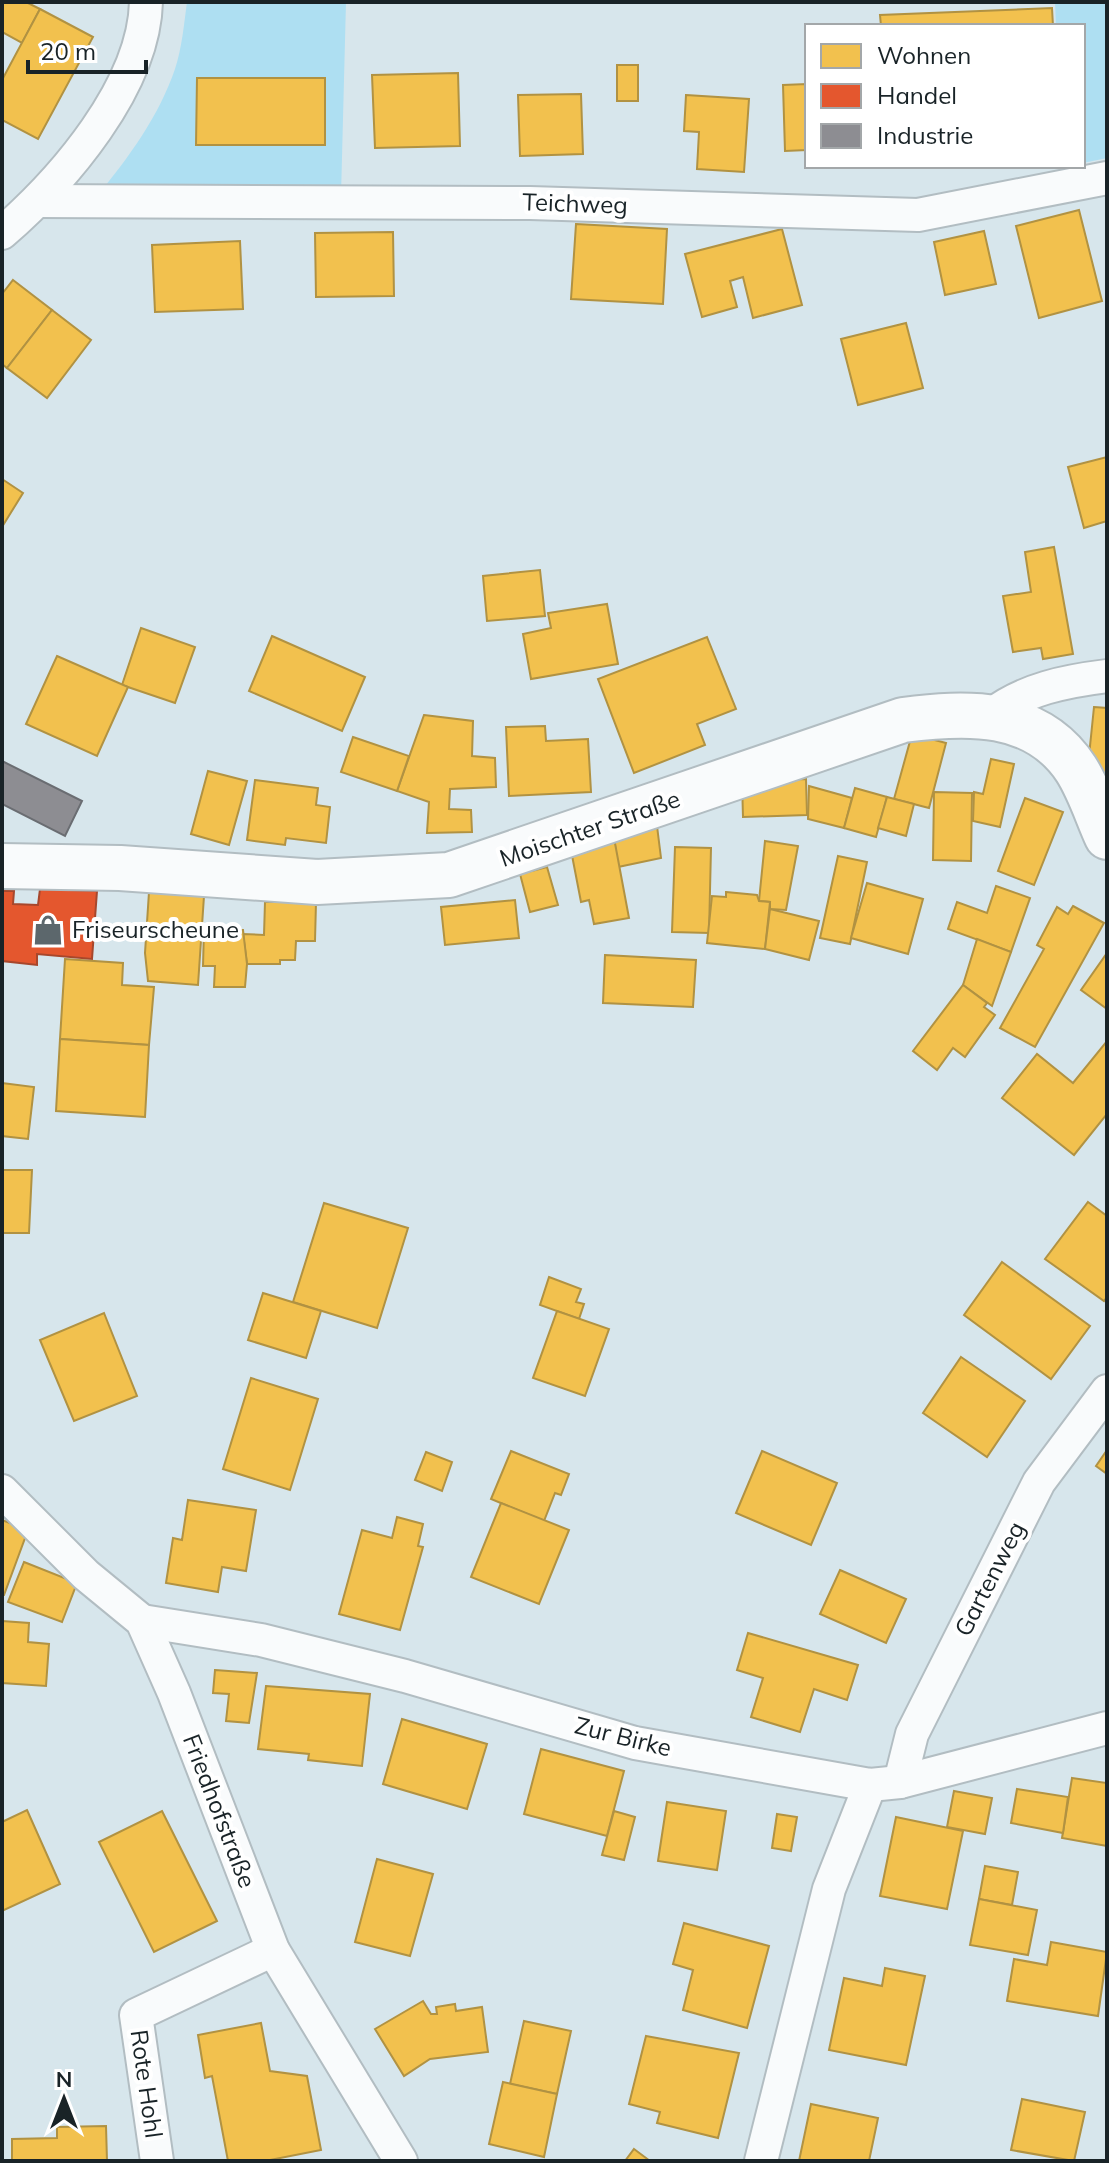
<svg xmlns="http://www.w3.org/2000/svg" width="1109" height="2163" viewBox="0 0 1109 2163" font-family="Mulish,sans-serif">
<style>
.green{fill:#aedff2}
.homes{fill:#f2c14e;stroke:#b19242;stroke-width:2}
.shops{fill:#e4572e;stroke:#a7472c;stroke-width:2}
.industry{fill:#8d8d92;stroke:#6a6d72;stroke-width:2}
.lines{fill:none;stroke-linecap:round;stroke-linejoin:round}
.street-casing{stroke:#b2bdc2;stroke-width:36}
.secondary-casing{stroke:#b2bdc2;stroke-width:48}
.street{stroke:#f9fbfc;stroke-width:32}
.secondary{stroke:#f9fbfc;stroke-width:44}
.labels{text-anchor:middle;stroke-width:8;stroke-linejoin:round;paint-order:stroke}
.street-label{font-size:24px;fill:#192327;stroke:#fff}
.poi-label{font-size:24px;fill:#192327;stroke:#fff;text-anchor:start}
</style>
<rect width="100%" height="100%" fill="#d7e6ec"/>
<g class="green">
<path d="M 187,2 L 346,2 L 341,196 L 98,195 C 129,157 159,116 175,69 C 182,48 184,24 187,2 Z"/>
<polygon points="1055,2 1107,2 1107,158 1083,163 1083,26 1056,26"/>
</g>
<g class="homes">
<polygon points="2,2 26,2 40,9 22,43 2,32"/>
<polygon points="1052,8 1053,26 881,26 880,15"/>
<polygon points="40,9 93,37 38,139 2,120 2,80"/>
<rect x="617" y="65" width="21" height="36"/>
<polygon points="458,73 460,146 375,148 372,75"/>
<polygon points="197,78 325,78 325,145 196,145"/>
<polygon points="807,84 807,150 785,151 783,85"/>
<polygon points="581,94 583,154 520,156 518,95"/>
<polygon points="686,95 749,99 744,172 697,169 699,132 684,131"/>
<polygon points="1079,210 1102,301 1039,318 1016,226"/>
<polygon points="576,224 667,229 663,304 571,299"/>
<polygon points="782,229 802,305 753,318 743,277 730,281 737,307 702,317 685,254"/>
<polygon points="984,231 996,284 945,295 934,242"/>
<polygon points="393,232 394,296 316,297 315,233"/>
<polygon points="240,241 243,309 155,312 152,245"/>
<polygon points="13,280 52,310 7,368 2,364 2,294"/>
<polygon points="52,310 91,340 47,398 7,368"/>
<polygon points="906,323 923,388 858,405 841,339"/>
<polygon points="1107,457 1107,521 1084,528 1068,467"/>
<polygon points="2,479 23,493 2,527"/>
<polygon points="1054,547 1073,654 1043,659 1041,648 1013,652 1003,596 1031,592 1025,552"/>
<polygon points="540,570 545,616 487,621 483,576"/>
<polygon points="607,604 618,664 531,679 523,634 551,628 548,613"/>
<polygon points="141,628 195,647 175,703 122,685"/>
<polygon points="272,636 365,677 342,731 249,691"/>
<polygon points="707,637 736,709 697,724 705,745 634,773 598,679"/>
<polygon points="57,656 128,687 97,756 26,724"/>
<polygon points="1094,707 1107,708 1107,774 1102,773 1089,756"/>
<polygon points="424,715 473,721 472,756 495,758 496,787 450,789 449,809 471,810 472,832 427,833 429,802 397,791"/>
<polygon points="545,726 546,741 588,739 591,792 509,796 506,727"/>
<polygon points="912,734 946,743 929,808 894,799"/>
<polygon points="353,737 409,756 397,791 341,772"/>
<polygon points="991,759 1014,764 1000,827 973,821 974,792 983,794"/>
<polygon points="208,771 247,781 229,845 191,834"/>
<polygon points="806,779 807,815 743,817 742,781"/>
<polygon points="255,780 318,788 316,805 330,807 326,843 286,838 285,845 247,840"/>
<polygon points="809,786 852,798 844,828 808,819"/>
<polygon points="855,788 887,797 876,837 844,828"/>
<polygon points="934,792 972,793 971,861 933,860"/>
<polygon points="887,797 914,804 906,836 878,828"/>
<polygon points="1025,798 1063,812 1034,885 998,871"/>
<polygon points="657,826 661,858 618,867 614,838"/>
<polygon points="614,838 629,918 594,924 589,900 581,902 570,845"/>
<polygon points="765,841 798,846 786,910 770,909 770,902 759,901"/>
<polygon points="675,847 711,848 709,933 672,932"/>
<polygon points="838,856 867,862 850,944 820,938"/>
<polygon points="547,867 558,905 530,912 520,874"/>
<polygon points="867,883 923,899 908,954 851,938"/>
<polygon points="996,886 1030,898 1011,952 948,929 957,902 987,913"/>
<polygon points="149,892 204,896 198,985 148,981 145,953"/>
<polygon points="726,892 757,895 759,901 770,902 765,949 707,943 712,896 726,897"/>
<polygon points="515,900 519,938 445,945 441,907"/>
<polygon points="265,902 316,902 315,941 296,941 295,960 280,960 280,964 247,964 243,934 264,935"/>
<polygon points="1073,906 1104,923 1035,1047 1000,1028 1044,949 1037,945 1057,907 1068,914"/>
<polygon points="770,909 819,921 809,960 765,949"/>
<polygon points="204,929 243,930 247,964 245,987 214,987 215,966 203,966"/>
<polygon points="977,939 1011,952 992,1006 963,985"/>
<polygon points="1107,953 1107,1009 1081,990"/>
<polygon points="605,955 696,960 693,1007 603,1003"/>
<polygon points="65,959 123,963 122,985 154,987 149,1045 60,1039"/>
<polygon points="963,985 987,1003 984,1007 995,1015 965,1057 953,1048 937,1070 913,1051"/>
<polygon points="60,1039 149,1045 145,1117 56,1111"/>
<polygon points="1107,1041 1107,1114 1074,1155 1002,1098 1037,1054 1073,1083"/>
<polygon points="2,1083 34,1087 28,1139 2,1136"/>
<polygon points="2,1170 32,1170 29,1233 2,1233"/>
<polygon points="1088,1202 1107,1216 1107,1297 1104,1301 1045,1259"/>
<polygon points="324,1203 408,1228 377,1328 293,1302"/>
<polygon points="1002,1262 1090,1326 1051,1379 964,1315"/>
<polygon points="549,1277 581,1289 576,1302 584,1304 579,1319 540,1305"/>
<polygon points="263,1293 321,1311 306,1358 248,1340"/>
<polygon points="557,1311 609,1329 585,1396 533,1378"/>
<polygon points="104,1313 137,1396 74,1421 40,1340"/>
<polygon points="961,1357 1025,1401 987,1457 923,1413"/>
<polygon points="251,1378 318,1399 290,1490 223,1469"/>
<polygon points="1107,1450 1107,1474 1096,1466"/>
<polygon points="511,1451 569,1474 561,1495 555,1493 544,1521 491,1499"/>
<polygon points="762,1451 837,1483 811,1545 736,1513"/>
<polygon points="426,1452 452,1462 442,1491 415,1480"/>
<polygon points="188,1500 256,1510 246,1571 222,1567 218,1592 166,1583 173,1538 182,1540"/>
<polygon points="501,1503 569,1530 539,1604 471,1577"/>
<polygon points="397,1517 423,1524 418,1546 423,1547 400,1630 339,1614 362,1530 392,1538"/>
<polygon points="2,1520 28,1530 4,1595 2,1595"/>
<polygon points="24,1562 77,1583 62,1622 8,1602"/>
<polygon points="840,1570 906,1599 886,1643 820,1614"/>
<polygon points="2,1621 29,1623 28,1642 49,1644 46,1686 2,1683"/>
<polygon points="748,1633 858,1665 847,1700 814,1689 800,1732 751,1717 763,1678 737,1670"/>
<polygon points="215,1670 257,1673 249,1723 226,1721 229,1694 213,1693"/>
<polygon points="266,1686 370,1694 362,1766 308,1760 309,1754 258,1749"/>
<polygon points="402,1719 487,1744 467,1809 383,1784"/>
<polygon points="541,1749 624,1771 607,1836 524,1814"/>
<polygon points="1072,1778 1107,1783 1107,1846 1062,1838"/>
<polygon points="1017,1789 1068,1797 1063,1833 1011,1823"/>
<polygon points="954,1791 992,1798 985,1834 947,1827"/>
<polygon points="667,1802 726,1811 717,1870 658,1861"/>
<polygon points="27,1810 60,1884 2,1911 2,1822"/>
<polygon points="162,1811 217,1921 154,1952 99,1842"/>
<polygon points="614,1811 635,1817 624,1860 602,1855"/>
<polygon points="777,1814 797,1817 791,1851 772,1848"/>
<polygon points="896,1817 963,1831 947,1909 880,1896"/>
<polygon points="377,1859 433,1874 410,1956 355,1942"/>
<polygon points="985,1866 1018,1872 1012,1905 979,1899"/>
<polygon points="979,1899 1037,1910 1028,1955 970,1945"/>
<polygon points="684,1923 769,1946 747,2028 683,2010 693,1970 673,1964"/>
<polygon points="1051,1942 1107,1952 1098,2016 1007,2001 1014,1959 1047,1965"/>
<polygon points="885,1968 925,1976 906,2065 829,2050 844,1978 882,1986"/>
<polygon points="423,2001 431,2014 437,2014 436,2007 455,2004 456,2011 482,2007 488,2052 430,2059 404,2076 375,2029"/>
<polygon points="524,2021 571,2031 557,2094 510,2084"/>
<polygon points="261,2023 270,2071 307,2076 321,2150 265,2161 228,2161 212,2076 205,2078 198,2035"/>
<polygon points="646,2036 739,2053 718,2138 657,2123 660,2112 629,2104"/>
<polygon points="503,2082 557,2094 544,2157 489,2144"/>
<polygon points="1022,2099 1085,2112 1074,2161 1011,2150"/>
<polygon points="811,2104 878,2118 869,2161 799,2161"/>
<polygon points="106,2126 107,2161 12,2161 12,2139 57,2138 57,2127"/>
<polygon points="634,2149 650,2161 625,2161"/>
</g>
<polygon class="shops" points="40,889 97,891 92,959 37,954 37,965 2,961 2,891 14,891 13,904 38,905"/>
<polygon class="industry" points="2,761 82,801 65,836 2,804"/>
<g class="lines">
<g class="street-casing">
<g id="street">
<polyline points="38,201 530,203 918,215 1107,178"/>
<path d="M 2,233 C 63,180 144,87 146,2"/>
<path d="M 991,715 C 1025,689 1066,681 1107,676"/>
<polyline points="2,1491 86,1575 142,1621 174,1693 273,1950 401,2161"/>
<polyline points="142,1621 261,1640 405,1676 635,1743 870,1785 900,1782 1107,1728"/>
<polyline points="900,1782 912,1734 1039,1482 1107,1391"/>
<polyline points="157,2161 136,2015 273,1950"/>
<polyline points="761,2161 829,1889 870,1785"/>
</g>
</g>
<g class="secondary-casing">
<path id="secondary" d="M 2,866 L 120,868 L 317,882 L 449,875 L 903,720 C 965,712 1036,708 1076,769 C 1089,789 1097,815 1107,837"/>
</g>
<use href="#street" class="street"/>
<use href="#secondary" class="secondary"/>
</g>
<defs>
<g id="shop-bare" transform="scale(2.4)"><path d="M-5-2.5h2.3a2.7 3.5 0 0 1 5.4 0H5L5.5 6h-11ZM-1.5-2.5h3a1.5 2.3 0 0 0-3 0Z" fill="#5c676c" stroke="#fff" stroke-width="2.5" paint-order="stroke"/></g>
</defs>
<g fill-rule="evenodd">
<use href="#shop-bare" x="48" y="930"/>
</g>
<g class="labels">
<g class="street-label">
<text transform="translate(575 204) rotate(2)" y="8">Teichweg</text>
<text transform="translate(590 829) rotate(-19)" y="8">Moischter Straße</text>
<text transform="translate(990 1579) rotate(-63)" y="8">Gartenweg</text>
<text transform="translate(623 1737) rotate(14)" y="8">Zur Birke</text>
<text transform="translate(219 1811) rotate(69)" y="8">Friedhofstraße</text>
<text transform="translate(146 2084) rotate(82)" y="8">Rote Hohl</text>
</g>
<g class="poi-label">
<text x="72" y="938">Friseurscheune</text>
</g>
</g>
<rect width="1109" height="2163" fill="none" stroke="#192327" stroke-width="8"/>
<rect x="805" y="24" width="280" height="144" fill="#ffffff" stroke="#a3a7a9" stroke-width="2"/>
<rect x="821" y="44" width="40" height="24" fill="#f2c14e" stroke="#a3a7a9" stroke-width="2"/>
<text x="877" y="64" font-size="24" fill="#192327">Wohnen</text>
<rect x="821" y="84" width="40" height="24" fill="#e4572e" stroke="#a3a7a9" stroke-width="2"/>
<text x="877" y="104" font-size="24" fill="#192327">Handel</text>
<rect x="821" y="124" width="40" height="24" fill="#8d8d92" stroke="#a3a7a9" stroke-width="2"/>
<text x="877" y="144" font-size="24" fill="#192327">Industrie</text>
<g transform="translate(64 2099)" stroke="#ffffff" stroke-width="6" paint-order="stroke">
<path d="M0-6L14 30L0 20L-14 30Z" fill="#192327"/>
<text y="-12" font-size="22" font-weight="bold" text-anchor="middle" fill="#192327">N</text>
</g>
<path d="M28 60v12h118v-12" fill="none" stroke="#192327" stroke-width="4"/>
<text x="40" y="60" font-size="24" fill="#192327" stroke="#ffffff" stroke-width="6" paint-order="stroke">20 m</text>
</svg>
